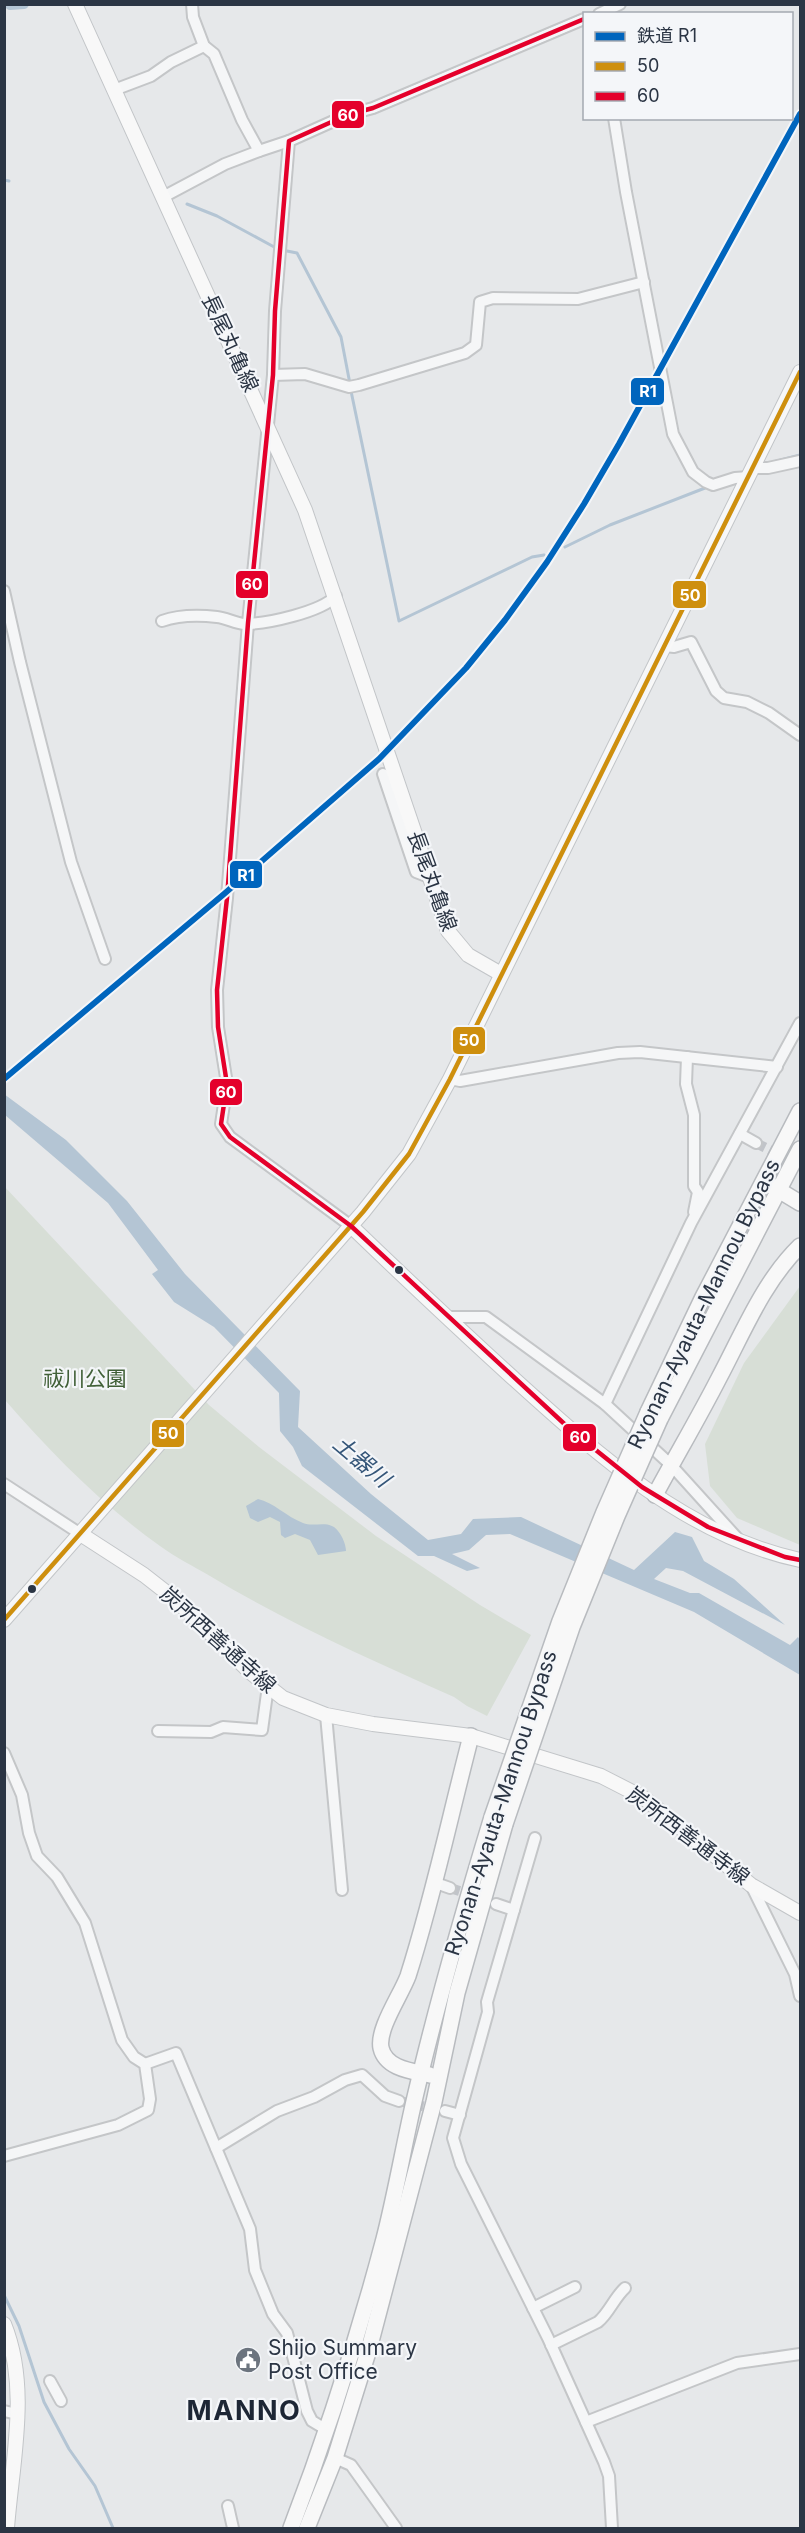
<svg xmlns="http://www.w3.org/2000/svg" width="805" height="2533" viewBox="0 0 805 2533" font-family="Inter,'Noto Sans JP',sans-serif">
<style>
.green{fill:#d7ded6}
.water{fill:#b4c5d4}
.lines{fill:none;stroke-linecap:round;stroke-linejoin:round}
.stream{stroke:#b4c5d4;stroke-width:3}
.canal{stroke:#b4c5d4;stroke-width:10}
.minor-tunnel{stroke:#c1c4c9;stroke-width:10;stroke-dasharray:10 5;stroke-linecap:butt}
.minor-casing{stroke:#c4c6c8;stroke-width:14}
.major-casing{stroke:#c2c5c8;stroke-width:16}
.highway-casing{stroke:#b8bbbf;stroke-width:18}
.minor{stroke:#f5f6f7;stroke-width:10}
.major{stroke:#f8f8f8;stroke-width:14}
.highway{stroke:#f8f8f8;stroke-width:15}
.highway-bridge-casing{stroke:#b8bbbf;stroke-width:18;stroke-linecap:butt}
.highway-bridge{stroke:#f8f8f8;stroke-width:15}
.bus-1-casing{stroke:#f4f6f9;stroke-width:9}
.bus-2-casing{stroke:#f4f6f9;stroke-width:9}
.bus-1{stroke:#ce8f0e;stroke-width:4.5}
.bus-2{stroke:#e4002b;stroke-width:4.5}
.rail-1-casing{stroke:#f4f6f9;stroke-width:10}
.rail-1{stroke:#0065bd;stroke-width:6}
.bus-dot{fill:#2b3544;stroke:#f4f6f9;stroke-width:2}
.labels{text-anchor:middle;stroke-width:4.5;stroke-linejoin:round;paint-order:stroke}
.street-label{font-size:21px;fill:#2b3544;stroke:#f4f6f9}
.park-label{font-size:21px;fill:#416038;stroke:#f4f6f9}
.poi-label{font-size:21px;fill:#2b3544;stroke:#f4f6f9;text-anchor:start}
.water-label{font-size:22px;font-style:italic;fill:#355679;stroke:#f4f6f9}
.district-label{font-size:27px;font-weight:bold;letter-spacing:1.5px;fill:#1d2635;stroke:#f4f6f9}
.line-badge{stroke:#f4f6f9;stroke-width:2}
.badge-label{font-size:16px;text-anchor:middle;font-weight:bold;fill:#fff}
</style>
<rect width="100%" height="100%" fill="#e6e8ea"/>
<g class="green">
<path d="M 4,1186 L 209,1405 L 259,1447 L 376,1536 L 480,1605 L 531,1635 L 487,1716 L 467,1706 L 454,1697 C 371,1660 288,1623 210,1576 C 193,1566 175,1557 160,1546 C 101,1504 51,1453 5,1400 Z"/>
<polygon points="800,1286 800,1545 737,1518 710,1486 705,1444 744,1363"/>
</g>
<g class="water">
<polygon points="4,1094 66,1140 127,1201 185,1274 300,1391 298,1427 371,1494 428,1540 461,1534 473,1519 521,1517 634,1570 675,1532 692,1537 704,1561 734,1579 785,1625 683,1571 666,1568 654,1579 690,1593 699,1593 790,1645 798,1637 800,1640 800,1675 694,1612 510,1534 486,1535 469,1550 452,1554 480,1568 467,1571 434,1556 418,1556 302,1466 293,1447 280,1431 279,1393 214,1327 174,1302 152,1274 158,1270 108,1203 5,1115"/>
<path d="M 258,1499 C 273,1502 287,1517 303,1523 C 313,1527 325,1521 334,1527 C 341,1532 346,1544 346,1551 L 318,1555 L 310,1540 L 295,1534 L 285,1538 L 281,1535 L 280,1522 L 270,1517 L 258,1522 L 250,1518 L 246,1506 Z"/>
</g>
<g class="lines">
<g class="stream">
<polyline points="4,180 9,181"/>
<polyline points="187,204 217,216 276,248"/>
<polyline points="282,250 297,253 341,337 350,384"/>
<polyline points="351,391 399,621 532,557 544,555"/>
<polyline points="773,462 800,455"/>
<polyline points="565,547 610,525 705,488"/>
<polyline points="4,2295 19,2326 44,2402 69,2449 95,2486 113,2528"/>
</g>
<polyline class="canal" points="10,5 24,4"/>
<g class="minor-tunnel">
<polyline points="756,1143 800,1165"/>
<polyline points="450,1888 475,1896"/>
<polyline points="399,2101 445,2111"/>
</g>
<g class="minor-casing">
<g id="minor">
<polyline points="192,4 193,17 204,46 214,54 242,120 259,151 289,141"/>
<polyline points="599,14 620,4"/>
<polyline points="114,90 151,76 171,62 204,46"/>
<polyline points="614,118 626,192 673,434 693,472 706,482 713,485 735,478 749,477"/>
<polyline points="163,197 225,164 259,151"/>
<polyline points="273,375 305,374 349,387 359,385 465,353 476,345 480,302 493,298 578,299 644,282"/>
<polyline points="753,468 768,468 800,461"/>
<polyline points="4,591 20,662 71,862 105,959"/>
<path d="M 162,621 C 179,615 199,615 217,617 C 226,618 235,623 244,624 C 267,624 321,612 336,596"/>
<polyline points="665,646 674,647 691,642 716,691 724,698 747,702 769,713 800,735"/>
<polyline points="383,774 416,872 429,877"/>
<polyline points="687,1057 686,1084 694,1115 694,1186 698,1192 694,1212"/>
<polyline points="450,1079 460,1081 618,1053 640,1052 777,1067"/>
<polyline points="740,1134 756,1143"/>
<polyline points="351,1226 230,1137 221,1124 227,1084 218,1027 217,990 227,898 248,623 273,375 275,311 289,141 347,115 373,108 584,19"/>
<polyline points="447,1317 486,1317 605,1404 671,1465 738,1539"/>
<polyline points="605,1404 691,1223 800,1023"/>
<polyline points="4,1484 79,1533"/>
<polyline points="326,1715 342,1890"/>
<polyline points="158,1731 211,1732 223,1727 262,1730 268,1686"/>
<polyline points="4,1753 22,1795 29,1833 37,1856 57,1877 85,1923 122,2040 134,2057 145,2064 150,2099 148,2110 118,2125 4,2156"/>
<polyline points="535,1838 487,2002 488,2012 453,2138 461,2164 548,2338 604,2462 609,2476 612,2528"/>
<polyline points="433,1882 450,1888"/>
<polyline points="751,1885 795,1974 800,1996"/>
<polyline points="496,1904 514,1910"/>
<polyline points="145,2064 176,2053 250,2229 255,2270 273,2314 287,2333 307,2411 312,2421 327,2430"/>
<polyline points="445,2111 460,2115"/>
<polyline points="216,2148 277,2111 314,2097 345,2080 362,2075 385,2096 399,2101"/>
<polyline points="533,2308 575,2287"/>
<path d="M 551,2345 L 598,2322 C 609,2313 614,2298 625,2288"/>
<polyline points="50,2381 61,2401"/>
<polyline points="4,2411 17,2414"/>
<polyline points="586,2422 737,2363 800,2354"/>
<polyline points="335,2458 351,2465 396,2528"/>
<polyline points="228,2506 233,2528"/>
</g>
</g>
<g class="major-casing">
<g id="major">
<polyline points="75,4 305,510 448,931 468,955 501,974"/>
<path d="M 351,1226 C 404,1277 458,1328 513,1378 C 597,1454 687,1536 800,1560"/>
<polyline points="79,1533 144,1575 176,1600 250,1672 283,1698 326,1715 373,1724 471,1736 601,1776 644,1798 751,1885 800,1913"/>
<polyline points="4,1620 363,1212 409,1154 450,1079 800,372"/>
<path d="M 4,2324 C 30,2388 12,2461 7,2528"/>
</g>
</g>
<g class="highway-casing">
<g id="highway">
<polyline points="772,1186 800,1203"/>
<polyline points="648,1412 703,1297 800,1111"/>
<polyline points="660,1419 800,1149"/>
<path d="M 655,1495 C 676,1456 699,1417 719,1378 C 743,1333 763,1282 800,1246"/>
<path d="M 430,2075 C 412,2071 386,2069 381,2048 C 377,2029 401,1995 408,1976 C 433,1898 450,1816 471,1736"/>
<path d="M 291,2528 C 327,2434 358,2337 384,2239 C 396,2192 404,2144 415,2097 C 437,2003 464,1909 492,1817"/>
<polyline points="307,2528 335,2458 369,2349 434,2102 457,1993 505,1824"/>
</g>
</g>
<use href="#minor" class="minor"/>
<use href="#major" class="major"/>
<use href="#highway" class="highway"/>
<g class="highway-bridge-casing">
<g id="highway-bridge">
<polyline points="492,1817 560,1621 604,1512 648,1412"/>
<polyline points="505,1824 572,1627 617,1516 660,1419"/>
</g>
</g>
<use href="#highway-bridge" class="highway-bridge"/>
<g class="bus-1-casing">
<polyline id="bus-1" points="4,1620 363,1212 409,1154 450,1079 800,372"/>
</g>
<g class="bus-2-casing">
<polyline id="bus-2" points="584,19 373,108 347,115 289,141 275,311 273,375 248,623 227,898 217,990 218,1027 227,1084 221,1124 230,1137 351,1226 572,1431 642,1487 708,1527 785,1557 800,1560"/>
</g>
<use href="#bus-1" class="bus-1"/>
<use href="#bus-2" class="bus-2"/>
<g class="rail-1-casing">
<polyline id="rail-1" points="4,1079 224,894 379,759 466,668 505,620 547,562 584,504 619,444 800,114"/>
</g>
<use href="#rail-1" class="rail-1"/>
</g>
<defs>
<g id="civic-disc" transform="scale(1.35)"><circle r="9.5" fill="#6c747e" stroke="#f4f6f9"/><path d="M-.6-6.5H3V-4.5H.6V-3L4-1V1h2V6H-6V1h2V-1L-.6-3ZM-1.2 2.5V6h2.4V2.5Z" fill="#fff"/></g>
</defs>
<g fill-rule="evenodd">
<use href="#civic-disc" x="248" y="2360"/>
</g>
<g class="bus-dot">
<circle cx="399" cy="1270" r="5"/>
<circle cx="32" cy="1589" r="5"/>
</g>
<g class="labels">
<g class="street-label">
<text transform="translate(230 343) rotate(65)" y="7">長尾丸亀線</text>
<text transform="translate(432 881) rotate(70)" y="7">長尾丸亀線</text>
<text transform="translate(704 1304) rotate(-64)" y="7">Ryonan-Ayauta-Mannou Bypass</text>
<text transform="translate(218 1640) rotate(42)" y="7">炭所西善通寺線</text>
<text transform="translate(501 1803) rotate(-72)" y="7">Ryonan-Ayauta-Mannou Bypass</text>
<text transform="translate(688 1836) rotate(37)" y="7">炭所西善通寺線</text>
</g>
<g class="park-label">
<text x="85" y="1386">祓川公園</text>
</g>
<g class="poi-label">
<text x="268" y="2355">Shijo Summary<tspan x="268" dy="24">Post Office</tspan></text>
</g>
<g class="water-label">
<text transform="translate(362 1461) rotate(40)" y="8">土器川</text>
</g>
<g class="district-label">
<text x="244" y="2420">MANNO</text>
</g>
</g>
<g class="line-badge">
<rect x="331" y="100" width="34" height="29" rx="6" fill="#e4002b"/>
<rect x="630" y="377" width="35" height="29" rx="6" fill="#0065bd"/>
<rect x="235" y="570" width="34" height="29" rx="6" fill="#e4002b"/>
<rect x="672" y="580" width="35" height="29" rx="6" fill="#ce8f0e"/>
<rect x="229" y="860" width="34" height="29" rx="6" fill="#0065bd"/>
<rect x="452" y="1026" width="34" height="29" rx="6" fill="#ce8f0e"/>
<rect x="209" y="1078" width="34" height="28" rx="6" fill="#e4002b"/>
<rect x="151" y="1419" width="34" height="29" rx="6" fill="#ce8f0e"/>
<rect x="562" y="1423" width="35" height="29" rx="6" fill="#e4002b"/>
</g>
<g class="badge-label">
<text x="348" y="121">60</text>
<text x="648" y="397">R1</text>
<text x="252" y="590">60</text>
<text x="690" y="601">50</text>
<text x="246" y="881">R1</text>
<text x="469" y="1046">50</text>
<text x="226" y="1098">60</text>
<text x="168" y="1439">50</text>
<text x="580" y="1443">60</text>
</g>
<rect width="805" height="2533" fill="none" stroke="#2b3544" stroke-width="12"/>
<rect x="583" y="12" width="210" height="108" fill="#f4f6f9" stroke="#a4a9b1" stroke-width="1.5"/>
<rect x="595" y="32" width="30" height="9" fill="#0065bd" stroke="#a4a9b1" stroke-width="1.5"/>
<text x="637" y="42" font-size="18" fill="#2b3544">鉄道 R1</text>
<rect x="595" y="62" width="30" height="9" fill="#ce8f0e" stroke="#a4a9b1" stroke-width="1.5"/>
<text x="637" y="72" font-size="18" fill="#2b3544">50</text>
<rect x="595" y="92" width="30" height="9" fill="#e4002b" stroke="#a4a9b1" stroke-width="1.5"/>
<text x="637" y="102" font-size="18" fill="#2b3544">60</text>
</svg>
